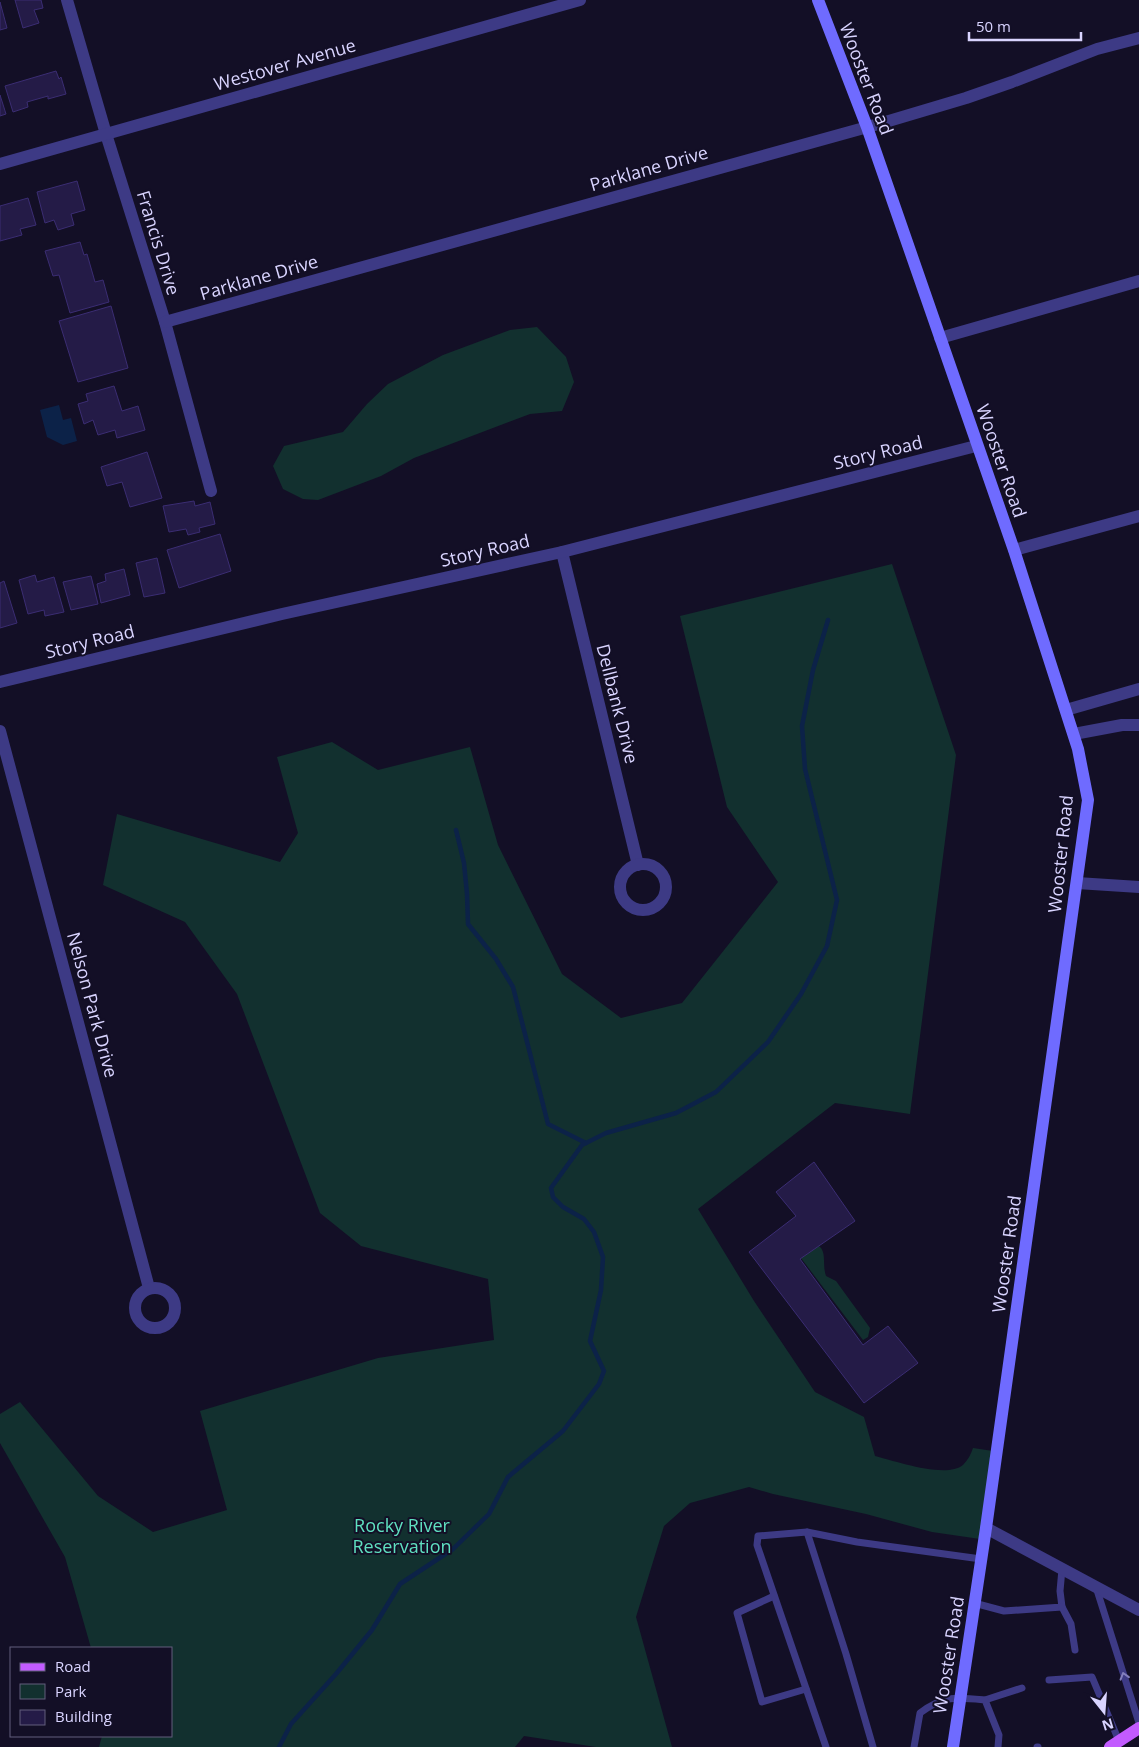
<svg xmlns="http://www.w3.org/2000/svg" width="1139" height="1747" viewBox="0 0 1139 1747" font-family="'Open Sans',sans-serif">
<style>
.green{fill:#12302f}
.water{fill:#0c2248}
.lines{fill:none;stroke-linecap:round;stroke-linejoin:round}
.stream{stroke:#0c2248;stroke-width:4.5}
.building{fill:#241b47;stroke:#3b2d73}
.service{stroke:#3d3a85;stroke-width:7}
.minor{stroke:#3d3a85;stroke-width:12}
.tertiary{stroke:#3d3a85;stroke-width:12}
.secondary{stroke:#6f6bff;stroke-width:12}
.primary{stroke:#c25bff;stroke-width:12}
.oneway{stroke:#837fbc}
.labels{text-anchor:middle;stroke-width:4;stroke-linejoin:round;paint-order:stroke}
.street-label{font-size:18px;fill:#d9d4ff;stroke:#130f26}
.park-label{font-size:18px;fill:#5fe0c0;stroke:#130f26}
</style>
<rect width="100%" height="100%" fill="#130f26"/>
<g class="green">
<polygon points="537,327 566,357 574,382 562,411 530,414 414,458 381,476 318,500 303,499 283,489 273,466 284,446 343,432 367,404 388,384 443,355 510,330"/>
<path d="M 892,564 L 956,755 L 910,1114 L 835,1103 L 698,1209 L 754,1301 L 815,1392 L 864,1417 L 875,1456 C 895,1461 946,1479 963,1465 C 968,1460 971,1454 973,1448 L 993,1451 L 980,1539 L 932,1532 L 866,1514 L 773,1494 L 749,1487 L 690,1503 L 664,1526 L 636,1617 L 672,1747 L 596,1747 L 524,1736 L 515,1747 L 99,1747 L 102,1736 L 171,1736 L 171,1648 L 91,1648 L 65,1557 L 0,1443 L 0,1414 L 20,1402 L 98,1496 L 153,1532 L 227,1510 L 200,1411 L 378,1358 L 494,1340 L 488,1279 L 361,1246 L 320,1213 L 237,994 L 185,922 L 103,885 L 117,814 L 280,862 L 298,833 L 277,757 L 332,742 L 378,770 L 470,747 L 498,845 L 562,974 L 621,1018 L 682,1003 L 778,882 L 727,807 L 680,616 Z"/>
<path d="M 819,1246 C 827,1252 822,1265 826,1276 L 836,1281 L 870,1328 L 868,1337 L 863,1340 L 801,1258 Z"/>
</g>
<polygon class="water" points="59,405 63,420 71,418 77,441 63,445 47,437 40,410"/>
<g class="lines">
<g class="stream">
<polyline points="456,830 464,863 467,894 468,924 496,959 513,987 548,1124 586,1143"/>
<polyline points="279,1747 291,1724 336,1674 372,1630 400,1584 453,1549 489,1514 508,1477 563,1431 599,1384 604,1371 590,1341 601,1290 603,1257 594,1232 584,1219 563,1207 553,1197 551,1188 582,1145 606,1133 676,1113 716,1092 768,1042 801,994 827,946 837,900 805,769 802,726 813,670 828,620"/>
</g>
</g>
<g class="building">
<polygon points="15,0 41,0 43,8 34,10 39,23 23,28"/>
<polygon points="0,2 7,28 0,30"/>
<polygon points="56,71 59,79 61,77 66,94 48,99 48,96 27,102 28,107 13,112 5,86"/>
<polygon points="0,95 6,114 0,116"/>
<polygon points="77,181 85,210 71,214 74,225 58,230 54,220 45,223 37,192"/>
<polygon points="28,198 36,225 20,229 22,235 0,241 0,206"/>
<polygon points="80,242 84,255 87,254 95,282 103,280 109,302 70,313 59,275 53,276 45,251"/>
<polygon points="111,306 128,368 78,382 59,321"/>
<polygon points="114,386 122,411 138,406 145,430 117,438 115,430 98,435 93,420 84,424 78,404 88,401 86,394"/>
<polygon points="147,452 162,498 130,507 122,482 107,486 101,467"/>
<polygon points="194,501 195,506 210,502 215,524 199,528 200,532 188,535 186,529 169,532 163,506"/>
<polygon points="220,534 231,571 179,588 167,550"/>
<polygon points="157,558 165,593 144,597 136,563"/>
<polygon points="124,569 130,595 101,603 97,584 106,581 105,574"/>
<polygon points="35,575 37,582 54,577 64,612 45,616 44,610 28,614 19,580"/>
<polygon points="91,576 98,604 71,610 63,582"/>
<polygon points="4,581 17,623 0,628 0,583"/>
<polygon points="814,1162 855,1221 800,1259 863,1345 888,1326 918,1363 864,1403 749,1252 796,1216 776,1192"/>
</g>
<g class="lines">
<g class="service">
<polyline points="807,1532 846,1654 873,1747"/>
<polyline points="1096,1587 1139,1723"/>
<polyline points="774,1596 737,1613 762,1702 806,1689"/>
<polyline points="974,1603 1004,1611 1062,1607 1060,1591 1062,1569"/>
<polyline points="1062,1607 1071,1624 1075,1650"/>
<polyline points="1049,1680 1092,1677 1119,1741"/>
<polyline points="985,1700 1022,1688"/>
<polyline points="826,1747 757,1545 758,1536 807,1532 857,1542 981,1559"/>
<path d="M 914,1747 L 920,1713 C 944,1695 957,1697 985,1700 L 999,1735 L 998,1747"/>
<polyline points="1037,1747 1038,1747"/>
</g>
<g class="minor">
<polyline points="67,0 106,134 165,322 211,491"/>
<polyline points="0,164 580,0"/>
<polyline points="165,322 882,123 966,98 1012,82 1097,49 1139,38"/>
<polyline points="940,338 1139,281"/>
<polyline points="1014,550 1139,516"/>
<polyline points="562,552 638,865"/>
<polyline points="1066,710 1139,689"/>
<polyline points="0,731 149,1288"/>
<polyline points="1074,734 1122,725 1139,725"/>
<circle cx="643" cy="887" r="23"/>
<polyline points="1077,883 1139,887"/>
<circle cx="155" cy="1308" r="20"/>
<polyline points="986,1528 1139,1610"/>
</g>
<polyline class="tertiary" points="0,682 282,614 562,552 976,446"/>
<polyline class="secondary" points="818,0 867,127 1014,550 1078,749 1088,800 986,1528 953,1747"/>
<polyline class="primary" points="1110,1747 1139,1728"/>
</g>
<defs><path id="oneway-chevron" d="M-2-3.5L2.5 0L-2 3.5" fill="none" stroke-width="1.6" stroke-linecap="round" stroke-linejoin="round" transform="scale(1.25)"/></defs>
<use class="oneway" href="#oneway-chevron" transform="translate(1124 1676) rotate(-107)"/>
<g class="labels">
<g class="street-label">
<text transform="translate(285 65) rotate(-16)" y="6">Westover Avenue</text>
<text transform="translate(866 79) rotate(69)" y="6">Wooster Road</text>
<text transform="translate(649 169) rotate(-16)" y="6">Parklane Drive</text>
<text transform="translate(158 243) rotate(73)" y="6">Francis Drive</text>
<text transform="translate(259 278) rotate(-16)" y="6">Parklane Drive</text>
<text transform="translate(878 453) rotate(-14)" y="6">Story Road</text>
<text transform="translate(1001 461) rotate(71)" y="6">Wooster Road</text>
<text transform="translate(485 551) rotate(-13)" y="6">Story Road</text>
<text transform="translate(90 642) rotate(-14)" y="6">Story Road</text>
<text transform="translate(617 704) rotate(76)" y="6">Dellbank Drive</text>
<text transform="translate(1061 854) rotate(-84)" y="6">Wooster Road</text>
<text transform="translate(92 1005) rotate(75)" y="6">Nelson Park Drive</text>
<text transform="translate(1007 1254) rotate(-82)" y="6">Wooster Road</text>
<text transform="translate(949 1655) rotate(-81)" y="6">Wooster Road</text>
</g>
<g class="park-label">
<text x="402" y="1532">Rocky River<tspan x="402" dy="21">Reservation</tspan></text>
</g>
</g>
<rect x="10" y="1647" width="162" height="90" fill="#130f26" stroke="#625e7d"/>
<rect x="20" y="1663" width="25" height="8" fill="#c25bff" stroke="#625e7d"/>
<text x="55" y="1672" font-size="15" fill="#d9d4ff">Road</text>
<rect x="20" y="1684" width="25" height="15" fill="#12302f" stroke="#625e7d"/>
<text x="55" y="1697" font-size="15" fill="#d9d4ff">Park</text>
<rect x="20" y="1710" width="25" height="15" fill="#241b47" stroke="#625e7d"/>
<text x="55" y="1722" font-size="15" fill="#d9d4ff">Building</text>
<g transform="translate(1104 1712) rotate(163)" stroke="#130f26" stroke-width="4" paint-order="stroke">
<path d="M0-4L9 19L0 12L-9 19Z" fill="#d9d4ff"/>
<text y="-8" font-size="14" font-weight="bold" text-anchor="middle" fill="#d9d4ff">N</text>
</g>
<path d="M969 32v8h112v-8" fill="none" stroke="#d9d4ff" stroke-width="2.5"/>
<text x="976" y="32" font-size="15" fill="#d9d4ff" stroke="#130f26" stroke-width="4" paint-order="stroke">50 m</text>
</svg>
